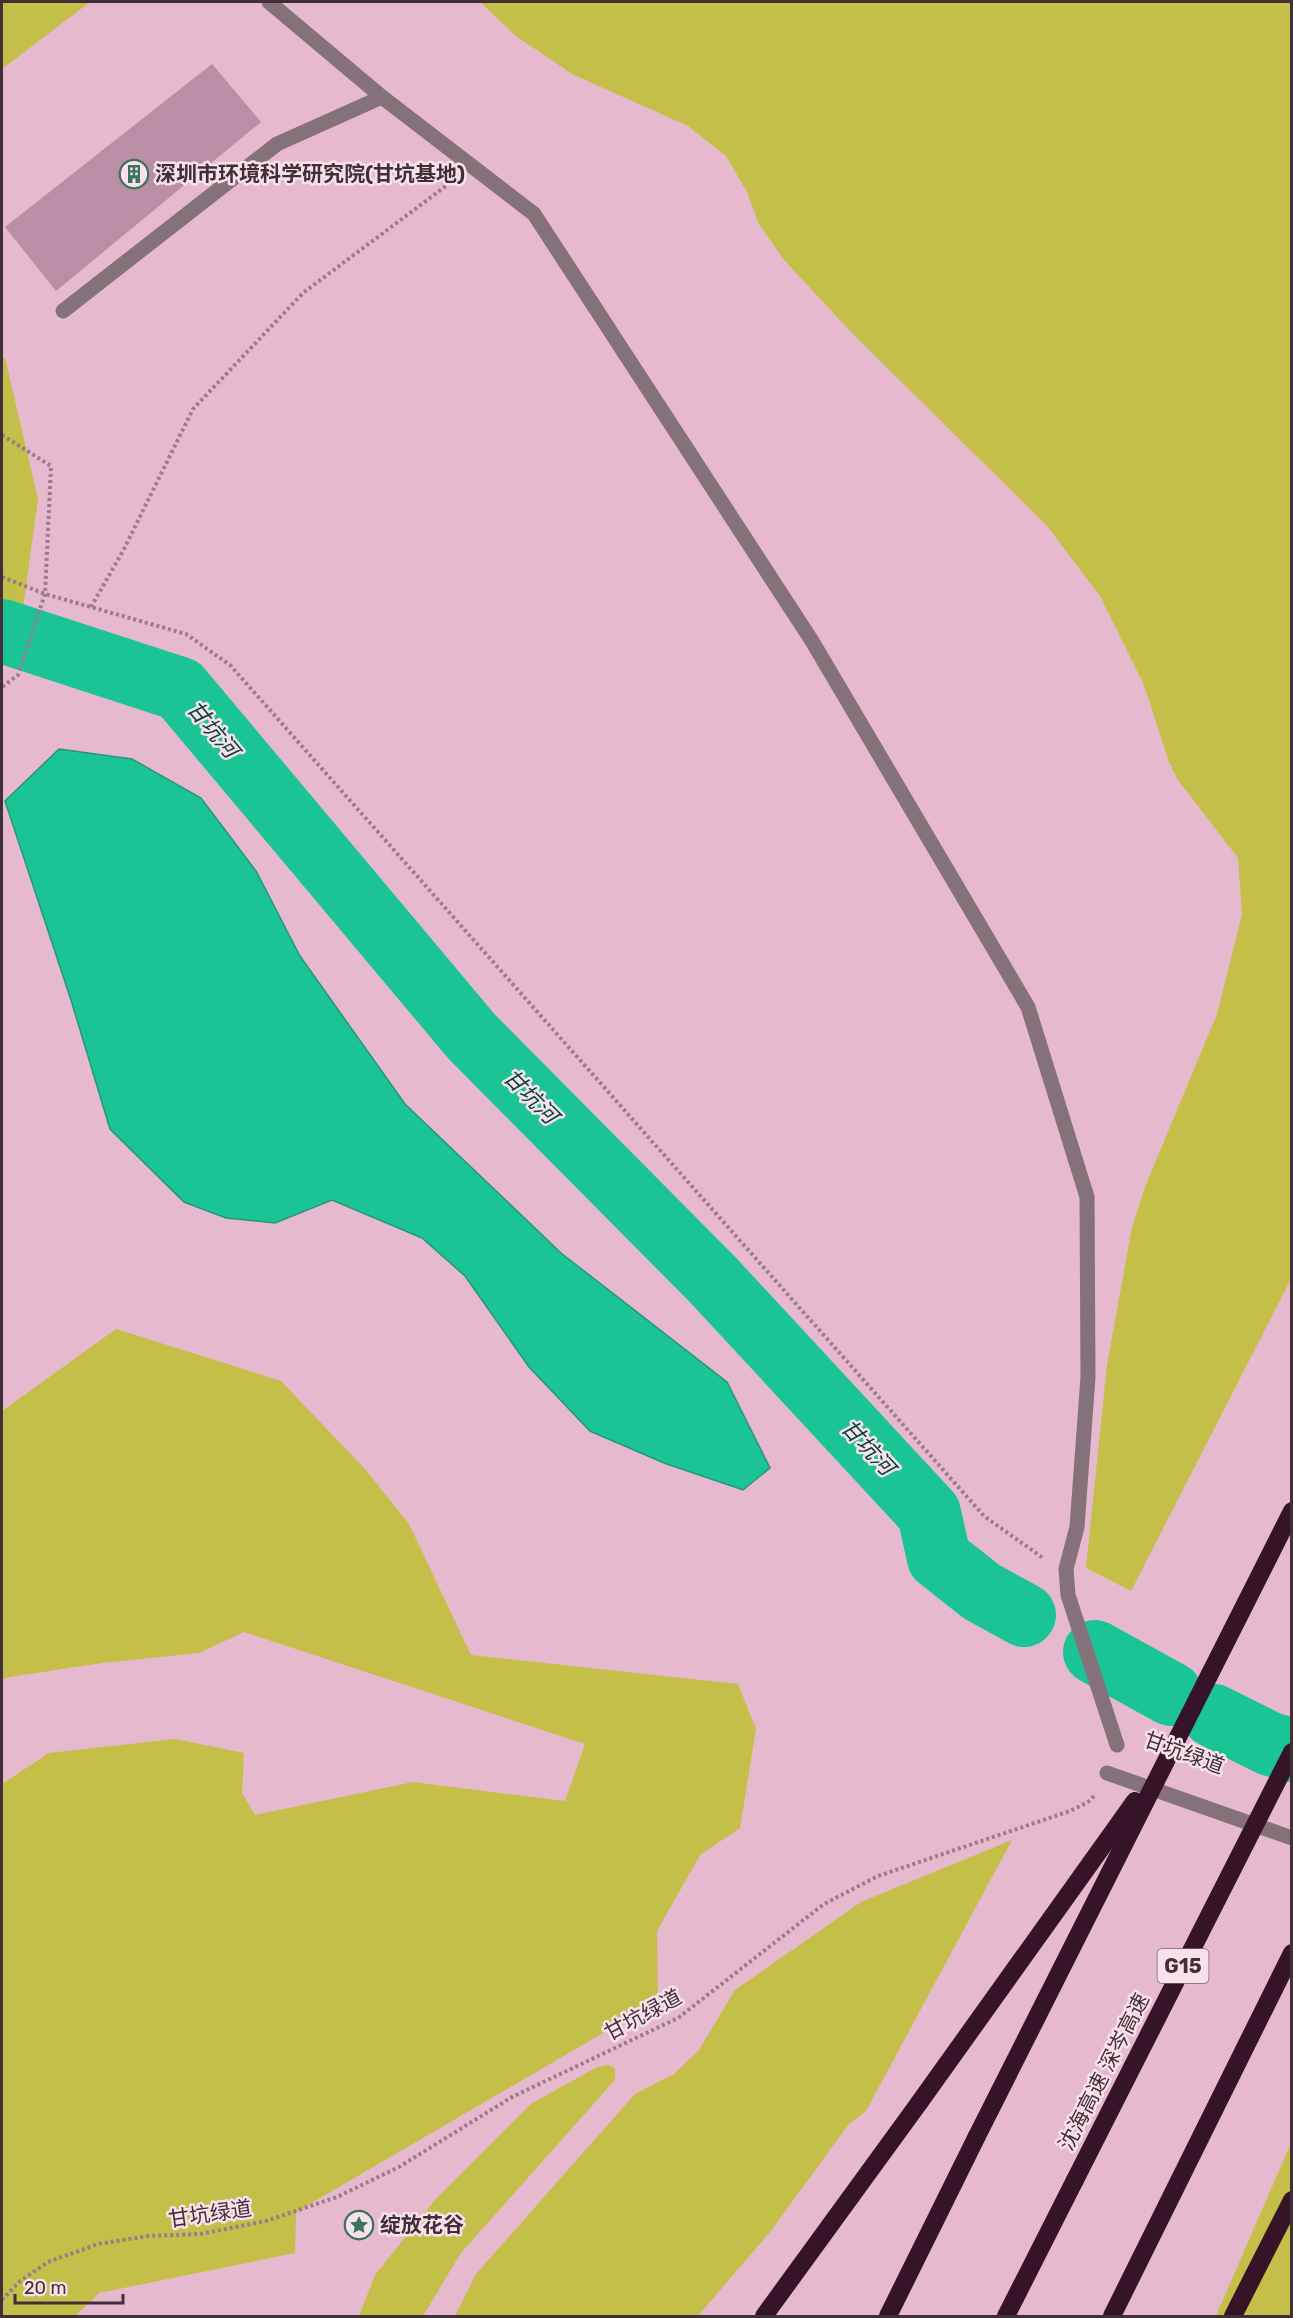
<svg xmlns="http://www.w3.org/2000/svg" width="1293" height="2318" viewBox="0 0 1293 2318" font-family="Rubik,'Noto Sans SC',sans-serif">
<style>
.green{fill:#c3bf48}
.water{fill:#1ac495;stroke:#269779;stroke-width:1.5}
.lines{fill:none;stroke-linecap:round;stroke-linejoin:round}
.river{stroke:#1ac495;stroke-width:64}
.building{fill:#ba8ea4}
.path{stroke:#9d7b8b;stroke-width:4;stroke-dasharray:3 3;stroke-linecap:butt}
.minor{stroke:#84717a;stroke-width:15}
.highway{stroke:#361427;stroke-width:18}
.highway-bridge{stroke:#361427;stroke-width:18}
.labels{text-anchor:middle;stroke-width:5;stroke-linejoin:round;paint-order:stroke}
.shield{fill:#f9e1ec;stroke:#78646e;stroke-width:1.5}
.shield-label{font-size:20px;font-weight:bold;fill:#412f38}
.poi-label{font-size:21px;font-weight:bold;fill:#412f38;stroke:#f9e1ec;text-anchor:start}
.street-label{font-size:21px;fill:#412f38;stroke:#f9e1ec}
.water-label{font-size:22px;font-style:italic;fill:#014532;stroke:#f9e1ec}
</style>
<rect width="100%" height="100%" fill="#e7b9cf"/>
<g class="green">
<polygon points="2,2 90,2 2,69"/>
<polygon points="480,2 1291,2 1291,1279 1131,1591 1086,1568 1107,1365 1132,1227 1145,1187 1217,1014 1242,914 1238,858 1178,780 1169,762 1144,685 1100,596 1047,526 852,333 784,260 759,224 747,192 726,156 688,126 572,74 516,36"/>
<polygon points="2,356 5,358 38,499 19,637 2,656"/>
<polygon points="116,1329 281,1381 365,1469 409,1524 471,1655 738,1684 756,1729 740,1828 700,1855 657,1931 658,2001 296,2212 295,2253 99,2293 75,2316 2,2316 2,1784 49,1753 175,1739 244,1753 242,1793 255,1815 413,1782 565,1801 585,1744 244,1632 199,1653 102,1663 10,1677 2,1680 2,1411"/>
<polygon points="1012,1840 866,2111 849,2124 770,2232 698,2316 455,2316 476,2274 635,2094 674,2074 699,2050 735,1990 861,1902"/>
<polygon points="609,2065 615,2069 615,2080 461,2253 423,2316 359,2316 375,2275 435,2200 531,2104 597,2067"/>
<polygon points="1291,2143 1291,2316 1216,2316"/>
</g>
<polygon class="water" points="59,749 132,759 201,798 256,871 300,956 405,1104 561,1253 727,1382 770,1468 743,1490 664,1463 590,1431 529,1367 465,1276 422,1238 332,1200 275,1223 226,1218 184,1202 110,1129 71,1000 5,801"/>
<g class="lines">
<g class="river">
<polyline points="2,631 180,689 472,1037 713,1280 929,1513 939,1558 982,1592 1024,1615"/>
<polyline points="1095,1652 1171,1694"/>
<polyline points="1214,1716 1270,1744 1292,1750"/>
</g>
</g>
<polygon class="building" points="212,64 261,122 56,291 5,227"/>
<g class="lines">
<g class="path">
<polyline points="2,435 51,466 45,594 18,675 2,687"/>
<polyline points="2,577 45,594 186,634 230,665 984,1516 1043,1558"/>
<polyline points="91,607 123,551 193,409 303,293 450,183"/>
<polyline points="2,2300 19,2282 48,2262 98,2244 148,2236 200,2234 266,2221 337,2197 399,2167 512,2097 678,2018 824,1904 878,1876 1070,1811 1088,1802 1095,1795"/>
</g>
<g class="minor">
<polyline points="269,2 382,97 534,214 812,641 1028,1007 1087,1197 1088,1377 1077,1527 1066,1569 1068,1595 1117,1745"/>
<polyline points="63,311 277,144 382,97"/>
<polyline points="1107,1773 1292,1838"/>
</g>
<g class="highway">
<polyline points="764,2316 919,2103"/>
<polyline points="888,2316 977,2136"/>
<polyline points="1006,2316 1075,2180"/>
<polyline points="1112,2316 1292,1953"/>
<polyline points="1233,2316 1292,2200"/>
</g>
<g class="highway-bridge">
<polyline points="919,2103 1135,1801"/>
<polyline points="977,2136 1292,1511"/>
<polyline points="1075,2180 1292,1752"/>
</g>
</g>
<defs>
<g id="building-ring" transform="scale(1.5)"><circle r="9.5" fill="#f9e1ec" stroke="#37735d" stroke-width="1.5"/><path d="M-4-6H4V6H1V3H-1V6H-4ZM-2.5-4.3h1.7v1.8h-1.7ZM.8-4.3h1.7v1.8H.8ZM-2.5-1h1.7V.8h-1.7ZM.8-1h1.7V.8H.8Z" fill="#37735d"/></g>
<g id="sight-ring" transform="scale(1.5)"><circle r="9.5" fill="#f9e1ec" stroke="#37735d" stroke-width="1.5"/><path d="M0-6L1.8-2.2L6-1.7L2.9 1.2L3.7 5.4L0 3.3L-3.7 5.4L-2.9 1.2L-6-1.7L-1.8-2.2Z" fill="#37735d"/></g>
</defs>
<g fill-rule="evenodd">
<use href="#building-ring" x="134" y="174"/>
<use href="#sight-ring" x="359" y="2225"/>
</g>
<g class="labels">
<rect class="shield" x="1157.5" y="1949" width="51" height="34" rx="4.5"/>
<g class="shield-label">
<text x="1183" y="1973">G15</text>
</g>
<g class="poi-label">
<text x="155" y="181">深圳市环境科学研究院(甘坑基地)</text>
<text x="380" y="2232">绽放花谷</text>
</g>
<g class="street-label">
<text transform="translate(1184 1753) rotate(20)" y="7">甘坑绿道</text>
<text transform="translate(643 2015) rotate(-28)" y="7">甘坑绿道</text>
<text transform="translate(1104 2072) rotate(-63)" y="7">沈海高速 深岑高速</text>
<text transform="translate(210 2214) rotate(-8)" y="7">甘坑绿道</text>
</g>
<g class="water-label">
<text transform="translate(213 729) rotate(50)" y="8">甘坑河</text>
<text transform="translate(531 1096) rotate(45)" y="8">甘坑河</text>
<text transform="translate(868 1447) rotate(47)" y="8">甘坑河</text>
</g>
</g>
<rect width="1293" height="2318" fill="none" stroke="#412f38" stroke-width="6"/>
<path d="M15 2294v9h108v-9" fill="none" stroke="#412f38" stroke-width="3"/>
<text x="24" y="2294" font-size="18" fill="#412f38" stroke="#f9e1ec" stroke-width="4.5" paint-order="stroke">20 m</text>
</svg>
